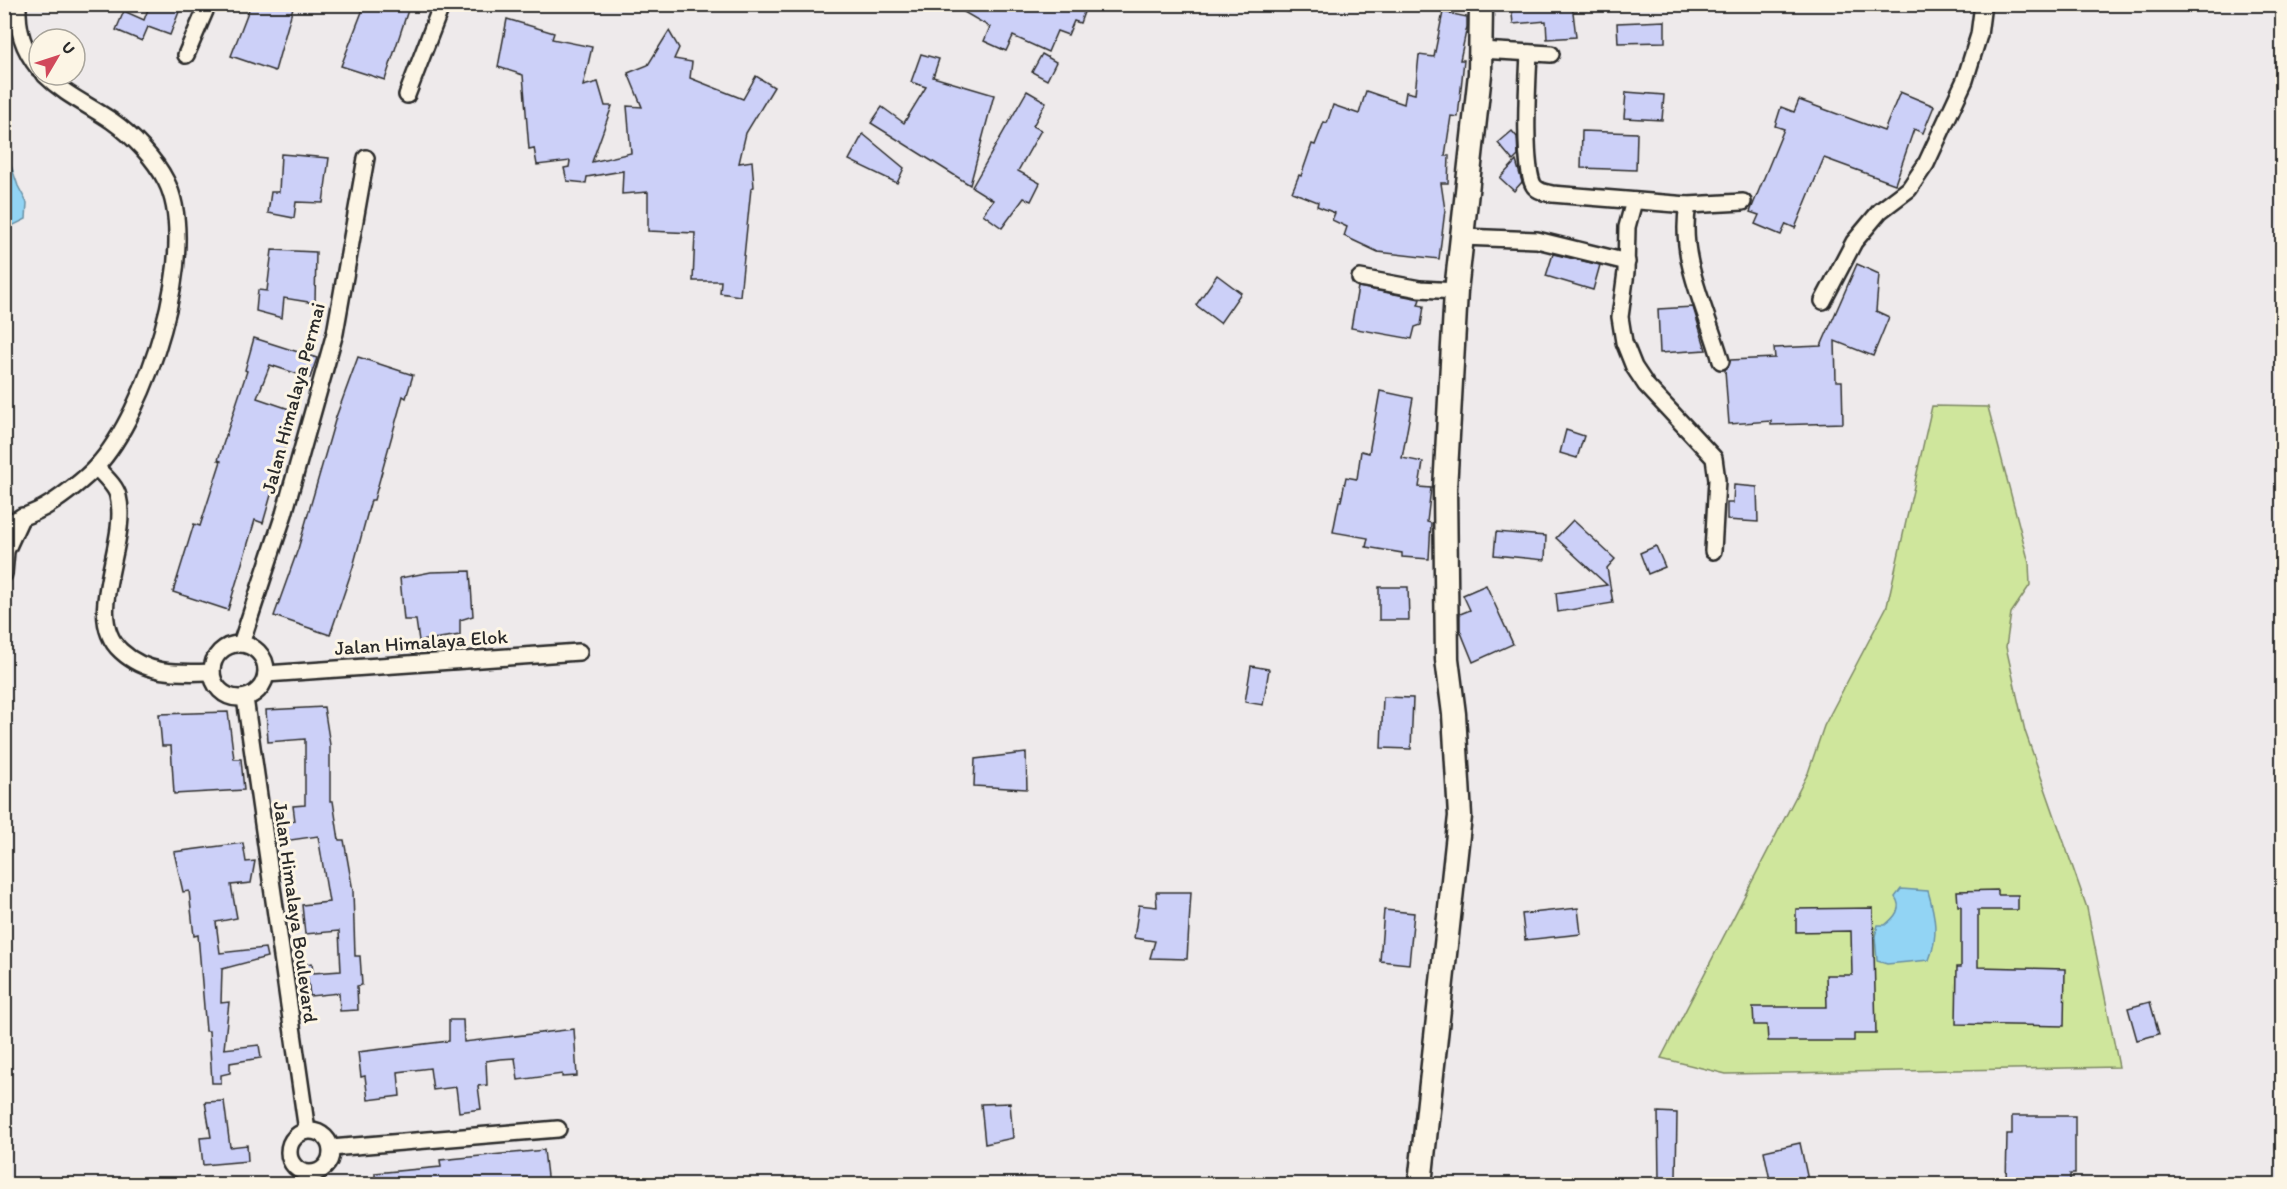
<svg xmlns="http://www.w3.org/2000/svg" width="2287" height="1189" viewBox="0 0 2287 1189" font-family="Itim,sans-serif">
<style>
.green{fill:#cfe69c;stroke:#7d8864;stroke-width:1.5}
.water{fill:#92d4f4;stroke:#6990a4;stroke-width:1.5}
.building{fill:#ccd0f8;stroke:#2b2b2b;stroke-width:1.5}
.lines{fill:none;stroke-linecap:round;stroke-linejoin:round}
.street-casing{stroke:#2b2b2b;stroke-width:20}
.secondary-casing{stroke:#2b2b2b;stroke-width:27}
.street{stroke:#fcf5e5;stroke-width:15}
.secondary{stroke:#fcf5e5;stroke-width:22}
.labels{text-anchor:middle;stroke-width:6;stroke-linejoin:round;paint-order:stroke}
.street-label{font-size:20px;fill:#2b2b2b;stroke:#fcf5e5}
</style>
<rect width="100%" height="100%" fill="#eeeaeb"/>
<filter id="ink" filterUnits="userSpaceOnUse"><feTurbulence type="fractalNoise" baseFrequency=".0167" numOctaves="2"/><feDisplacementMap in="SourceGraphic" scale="12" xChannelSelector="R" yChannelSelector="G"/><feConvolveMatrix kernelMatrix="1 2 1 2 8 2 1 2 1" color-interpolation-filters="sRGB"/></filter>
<g filter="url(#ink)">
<polygon class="green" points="1932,406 1988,407 2029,563 2030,585 2011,613 2006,647 2025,731 2087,908 2119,1067 1726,1074 1661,1058 1808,773 1824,726 1887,606"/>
<g class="water">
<polygon points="5,148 18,186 27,203 26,219 14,225 5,220"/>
<path d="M 1901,889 L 1928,891 C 1935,915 1939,936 1929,960 L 1887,964 L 1877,961 L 1875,936 L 1878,925 L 1885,925 C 1895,917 1903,908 1895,897 Z"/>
</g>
<g class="building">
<polygon points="150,4 182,4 170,35 148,27 142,41 116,30 124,11 144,20"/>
<polygon points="251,4 294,4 275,71 231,56"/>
<polygon points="365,4 410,4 385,80 341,66"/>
<polygon points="950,4 1087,4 1080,23 1074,21 1068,35 1057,31 1048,52 1013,36 1006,51 984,41 990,27"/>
<polygon points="1511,4 1572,4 1576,37 1547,39 1546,21 1513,24"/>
<polygon points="1443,12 1467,17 1467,27 1460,60 1464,60 1458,117 1451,116 1445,156 1449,156 1448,183 1441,183 1445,210 1439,259 1378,252 1344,236 1347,227 1332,220 1335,213 1317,206 1318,202 1292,192 1299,175 1301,176 1312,144 1315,145 1324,122 1327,123 1333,105 1359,114 1366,91 1404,104 1406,92 1415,94 1419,55 1434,57"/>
<polygon points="507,19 554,33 552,39 592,47 583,86 598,82 605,106 612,106 592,162 631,153 627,106 642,107 628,73 648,65 669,31 679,48 674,59 692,62 690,78 743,99 756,76 774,87 746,133 739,163 752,161 754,187 751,188 740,296 720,293 721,281 693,281 695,233 648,231 648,192 622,194 623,171 587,177 586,183 567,181 564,168 569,167 570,161 537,165 534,148 529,149 523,75 498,67"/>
<polygon points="1665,21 1665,42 1618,43 1617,23"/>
<polygon points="921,54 939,59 933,77 994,95 970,185 871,123 882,107 904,123 926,87 911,82"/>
<polygon points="1042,54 1056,62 1047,80 1032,72"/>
<polygon points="1027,91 1046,102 1033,126 1041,130 1018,171 1040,183 1031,201 1024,198 1002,228 983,214 993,200 972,187"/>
<polygon points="1626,92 1664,95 1662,120 1624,118"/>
<polygon points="1900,92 1934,106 1923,133 1914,129 1895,184 1824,158 1795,228 1786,224 1781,235 1755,224 1759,215 1750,212 1784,129 1775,126 1781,107 1794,112 1799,100 1884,131"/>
<polygon points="1512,131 1517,137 1518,156 1513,161 1498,143"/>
<polygon points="1582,131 1637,133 1636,170 1581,168"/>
<polygon points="863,134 904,168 897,183 849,160"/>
<polygon points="281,154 329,158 323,203 296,202 294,218 268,213 271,192 279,192"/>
<polygon points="1516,161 1522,182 1514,191 1500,178"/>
<polygon points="272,250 316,252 315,303 284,298 282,318 256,311 258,290 267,291"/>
<polygon points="1553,254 1600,265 1593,290 1546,276"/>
<polygon points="1857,264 1879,274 1876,311 1889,317 1873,356 1835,341 1836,381 1842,381 1843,423 1771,425 1771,421 1729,424 1725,370 1730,360 1775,358 1774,348 1821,346"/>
<polygon points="1217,275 1241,293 1220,323 1196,305"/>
<polygon points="1358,287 1420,299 1418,305 1424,306 1421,325 1415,327 1412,339 1351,328"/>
<polygon points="1693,307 1706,350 1660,353 1658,309"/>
<polygon points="254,338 317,358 310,378 270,365 257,398 295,411 263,523 255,520 228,610 173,592 194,524 200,526 221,461 218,460 247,371 245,370"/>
<polygon points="358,357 413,375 406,398 403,396 374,500 371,500 353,567 330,635 274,616 298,549 336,417"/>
<polygon points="1380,391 1413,398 1402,458 1423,462 1419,487 1431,488 1427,522 1431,523 1429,559 1402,557 1402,553 1366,547 1368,538 1333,532 1339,501 1341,501 1346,477 1357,479 1361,451 1369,453"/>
<polygon points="1566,430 1584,436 1577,458 1560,453"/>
<polygon points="1734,485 1757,487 1758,522 1727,520 1727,503 1733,503"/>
<polygon points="1573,520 1615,559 1607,568 1613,603 1558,612 1556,593 1607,585 1556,538"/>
<polygon points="1496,532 1546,536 1545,560 1494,555"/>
<polygon points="1656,546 1665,567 1648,574 1640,553"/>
<polygon points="470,571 473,616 460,620 460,635 419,641 416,620 404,620 400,578 431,572"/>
<polygon points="1486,585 1513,644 1473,662 1460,630 1460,614 1470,610 1463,595"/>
<polygon points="1379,587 1408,587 1409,620 1379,620"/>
<polygon points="1251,666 1269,669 1263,705 1245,702"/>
<polygon points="1383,697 1413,698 1411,749 1381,748"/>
<polygon points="324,707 330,745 330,801 333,801 339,840 344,840 353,891 355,956 360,956 362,985 357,986 358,1010 340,1011 339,993 310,996 308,979 295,981 293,966 312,963 313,973 341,971 339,931 305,934 302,905 329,902 318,836 277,842 274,824 295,821 293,806 305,805 305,739 268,742 266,710"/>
<polygon points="228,712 234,759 241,759 244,790 174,794 171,746 162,746 159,714"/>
<polygon points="1026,753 1027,789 974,786 975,759"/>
<polygon points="243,843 246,862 255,861 251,883 231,885 237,918 216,922 220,953 265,948 267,957 222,969 221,1003 229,1002 224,1049 259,1045 261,1058 230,1063 230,1073 221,1075 221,1083 212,1083 209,1031 206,1031 198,935 194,936 189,891 183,892 174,852"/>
<polygon points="1998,890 1998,895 2018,895 2018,910 1978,910 1978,967 2065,969 2064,1026 1956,1024 1957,967 1961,967 1961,906 1958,906 1957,891"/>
<polygon points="1156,892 1191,892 1187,959 1150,958 1155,941 1134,938 1139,905 1157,907"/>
<polygon points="1578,908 1581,934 1525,940 1522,914"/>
<polygon points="1873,908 1876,1034 1854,1034 1854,1041 1768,1041 1767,1025 1754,1025 1753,1007 1827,1007 1826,975 1852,975 1851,931 1796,932 1796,909"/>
<polygon points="1384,910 1414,913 1409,964 1380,961"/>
<polygon points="2150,1002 2159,1034 2137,1040 2128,1008"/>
<polygon points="449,1020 463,1020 464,1042 574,1029 577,1076 562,1077 562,1074 518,1080 515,1058 500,1059 486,1061 487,1085 478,1086 481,1109 459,1112 456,1087 433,1090 430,1068 398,1072 400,1096 368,1100 365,1076 361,1077 358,1052 449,1041"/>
<polygon points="224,1101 230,1147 247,1145 248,1161 203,1165 200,1138 211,1137 205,1102"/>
<polygon points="1010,1103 1013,1138 985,1144 981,1104"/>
<polygon points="1658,1112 1677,1113 1676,1178 1659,1178"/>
<polygon points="2012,1116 2075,1116 2075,1174 2070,1174 2070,1185 2006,1185 2007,1134 2012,1134"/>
<polygon points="1800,1143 1809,1185 1771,1185 1764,1151"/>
<polygon points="544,1150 548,1185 375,1185 375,1173 441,1167 440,1160"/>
</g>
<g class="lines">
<g class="street-casing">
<g id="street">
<path d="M 18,4 C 17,30 23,49 39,69"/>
<polyline points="1480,50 1551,54"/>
<path d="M 1529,53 C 1528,74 1522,175 1535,187 C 1539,192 1547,193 1552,194 L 1688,205 L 1743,202"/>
<polyline points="186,55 208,4"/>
<polyline points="407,95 442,4"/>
<polyline points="1634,201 1627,227 1626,272 1620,317 1624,342 1634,367 1646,385 1714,458 1717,480 1713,551"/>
<path d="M 1688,205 C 1678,259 1707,310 1721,361"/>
<polyline points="1462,237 1537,240 1627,262"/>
<polyline points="1360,278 1420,289 1456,291"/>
<polyline points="1823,301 1854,242 1880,211 1909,189 1926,164 1965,80 1979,35 1983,4"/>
<path d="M 96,467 C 103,475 116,486 118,496 C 130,543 82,616 121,651 C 147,675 178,673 212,672"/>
<path d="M 4,524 C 19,518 37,513 50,504 C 63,496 86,478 96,467 C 146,414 201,249 166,181 C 155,159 132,135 112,121 C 89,105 65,95 45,75"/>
<polyline points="4,574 6,551 22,516"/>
<polyline points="241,644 284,514 335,333 366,158"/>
<circle cx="239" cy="671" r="27"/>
<polyline points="266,674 579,652"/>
<polyline points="245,698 307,1131"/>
<circle cx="310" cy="1152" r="21"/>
<polyline points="331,1148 558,1129"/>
</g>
</g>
<g class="secondary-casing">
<polyline id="secondary" points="1420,1184 1460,816 1454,714 1447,659 1445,489 1456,291 1480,74 1481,4"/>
</g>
<use href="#street" class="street"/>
<use href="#secondary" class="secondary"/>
</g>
</g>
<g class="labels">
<g class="street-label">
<text transform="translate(293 398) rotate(-75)" y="7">Jalan Himalaya Permai</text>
<text transform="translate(421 642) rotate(-4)" y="7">Jalan Himalaya Elok</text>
<text transform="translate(296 912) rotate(82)" y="7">Jalan Himalaya Boulevard</text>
</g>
</g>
<rect width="2287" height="1189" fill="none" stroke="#fcf5e5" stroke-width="24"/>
<rect x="12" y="12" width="2263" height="1165" fill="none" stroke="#2b2b2b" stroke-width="2" filter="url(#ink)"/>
<g transform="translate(57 57) rotate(51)"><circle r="28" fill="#fcf5e5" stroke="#a8a49b" stroke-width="1.5"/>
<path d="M0-4.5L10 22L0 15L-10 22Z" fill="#d1495b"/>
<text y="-9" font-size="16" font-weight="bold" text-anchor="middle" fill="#2b2b2b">U</text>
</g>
</svg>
